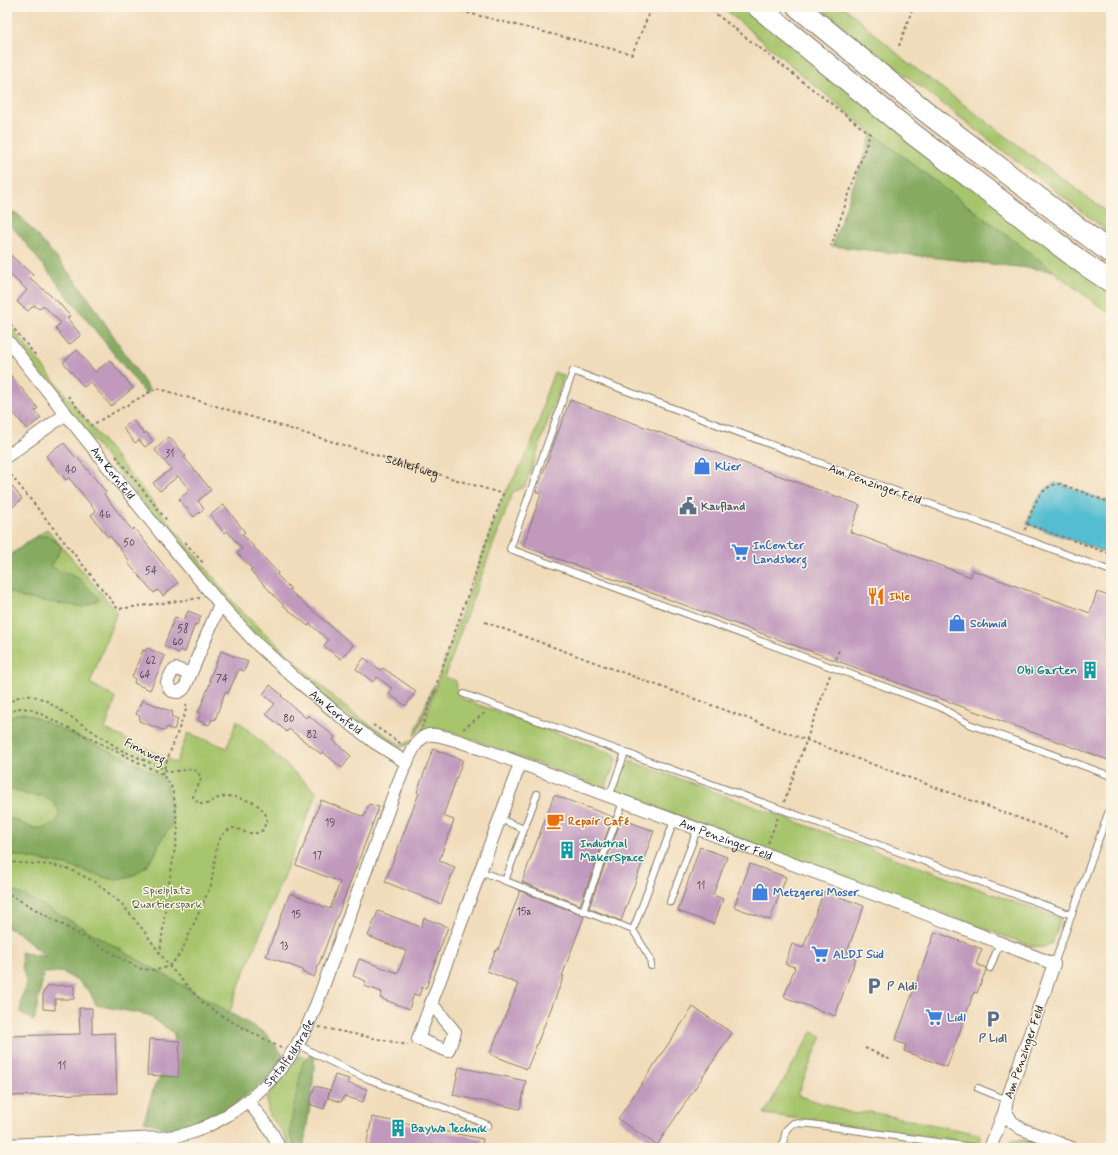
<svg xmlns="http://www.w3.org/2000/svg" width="1118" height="1155" viewBox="0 0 1118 1155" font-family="Mynerve,sans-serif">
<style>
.green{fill:#a7c56d;stroke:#627044}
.forest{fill:#85aa60;stroke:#50633e}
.water{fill:#54bdd1;stroke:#386c76}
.building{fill:#c099bd}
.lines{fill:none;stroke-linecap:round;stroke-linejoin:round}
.lane-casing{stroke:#867c6b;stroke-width:8}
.street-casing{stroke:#867c6b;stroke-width:14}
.highway-casing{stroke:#867c6b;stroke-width:23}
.path{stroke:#867c6b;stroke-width:2;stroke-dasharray:3 3;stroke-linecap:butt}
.lane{stroke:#fff;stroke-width:6}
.street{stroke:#fff;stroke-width:12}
.highway{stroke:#fff;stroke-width:21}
.labels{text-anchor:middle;stroke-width:3;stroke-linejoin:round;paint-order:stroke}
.number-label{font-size:10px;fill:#453b44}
.street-label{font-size:12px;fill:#1c1c1c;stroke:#fcf5e5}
.shop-label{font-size:12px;font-weight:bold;fill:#366cbe;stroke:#fcf5e5;text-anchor:start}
.service-label{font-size:12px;font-weight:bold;fill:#4e5e75;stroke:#fcf5e5;text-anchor:start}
.food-label{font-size:12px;font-weight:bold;fill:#c56008;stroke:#fcf5e5;text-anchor:start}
.culture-label{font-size:12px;font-weight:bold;fill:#0d838f;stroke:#fcf5e5;text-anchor:start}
.park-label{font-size:12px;fill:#4d5738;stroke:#fcf5e5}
</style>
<rect width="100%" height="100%" fill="#fcf5e5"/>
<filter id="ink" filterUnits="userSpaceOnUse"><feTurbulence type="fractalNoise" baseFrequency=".025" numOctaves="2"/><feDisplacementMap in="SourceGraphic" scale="8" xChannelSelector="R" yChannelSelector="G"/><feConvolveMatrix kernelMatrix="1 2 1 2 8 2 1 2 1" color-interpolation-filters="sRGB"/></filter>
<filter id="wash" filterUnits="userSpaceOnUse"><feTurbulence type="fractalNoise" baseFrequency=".012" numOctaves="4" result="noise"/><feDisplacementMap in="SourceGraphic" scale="16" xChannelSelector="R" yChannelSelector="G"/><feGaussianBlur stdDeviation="0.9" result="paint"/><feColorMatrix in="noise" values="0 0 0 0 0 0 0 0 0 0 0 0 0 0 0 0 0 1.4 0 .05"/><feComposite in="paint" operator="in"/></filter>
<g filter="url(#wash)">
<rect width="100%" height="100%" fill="#f0dcba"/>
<g class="green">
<polygon points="722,7 749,7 1111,289 1111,315 870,132"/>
<polygon points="820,7 844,7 907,62 1111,215 1111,234 838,23"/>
<polygon points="7,322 238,608 339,702 358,717 400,744 405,744 417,737 417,738 408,745 396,748 376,736 341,710 302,678 261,641 217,594 70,412 7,331"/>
<polygon points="554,372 564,376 525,486 513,492 467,614 445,677 456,681 457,692 465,700 612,753 616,756 616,760 605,789 452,732 439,728 422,731 437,682 504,495 524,460 533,439 541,416 545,397"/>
<polygon points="47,529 117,612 90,683 116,698 105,729 176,763 188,733 227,748 237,720 317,793 235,996 227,1021 7,902 7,557"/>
<polygon points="432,688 434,688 418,732 414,736"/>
<polygon points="628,762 633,762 1061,919 1052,943 1044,947 1034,947 615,793 625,766"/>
<polygon points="812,1032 822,1036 797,1095 854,1114 870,1112 979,1134 981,1144 764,1114"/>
<polygon points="299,1056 308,1058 306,1064 293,1148 289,1148 286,1138 269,1114 267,1104 267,1099 270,1093 285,1076"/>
<polygon points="1020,1140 1028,1141 1047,1148 1004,1148 1013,1141"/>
</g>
<g class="forest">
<polygon points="872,133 1054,271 832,246"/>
<polygon points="7,212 18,214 56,257 85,293 150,391 146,394 15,230 7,224"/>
<polygon points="47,535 62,547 51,567 78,578 100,599 84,607 23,598 7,591 7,558 33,538"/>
<path d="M 25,713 L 126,758 L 162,778 L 167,786 L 171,802 L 172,822 L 171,827 L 160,841 L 155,855 L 146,866 L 136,874 L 127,877 L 117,879 L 103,877 L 66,865 L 7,854 L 7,816 C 15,820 33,830 42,828 C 59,826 65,813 51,801 C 49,799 46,797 43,796 C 38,795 33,796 28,795 C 20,793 15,788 7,790 L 7,718 L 17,714 Z"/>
<polygon points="7,887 52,910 265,1033 284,1056 266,1080 227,1110 175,1131 144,1121 155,1084 174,1060 174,1033 148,1015 96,1005 90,992 78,981 62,972 44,973 34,1021 20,1012 22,996 27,984 22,967 21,952 46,957 18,932 7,928"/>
<path d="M 315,1050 C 314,1083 309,1116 303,1148 L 296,1148 L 290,1134 L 293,1110 L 303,1062 Z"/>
</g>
<path class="water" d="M 1054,483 L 1061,484 L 1111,503 L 1111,554 L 1027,524 C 1033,508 1039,492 1054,483 Z"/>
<g id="blocks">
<g class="building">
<polygon points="7,252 33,275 30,278 58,302 70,316 67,318 81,335 69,345 55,328 61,323 43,305 39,309 34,305 28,311 17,302 27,290 7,272"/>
<polygon points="77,350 95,372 110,360 133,388 111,406 90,382 84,387 63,362"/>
<polygon points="7,371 38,408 35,411 41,418 27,429 7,405"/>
<polygon points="570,400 860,505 850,532 971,577 972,570 1090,613 1097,592 1111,597 1111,751 1108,760 523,546 541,494 536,492"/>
<polygon points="133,420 144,434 146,432 153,441 145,447 139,440 135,443 123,428"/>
<polygon points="169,437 186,456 184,457 211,490 198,501 204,509 194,517 179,499 190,490 178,476 160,491 153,483 171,469 155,450"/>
<polygon points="64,443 76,458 77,457 106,492 104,494 109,501 132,530 134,528 178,583 163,596 158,590 154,593 128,563 130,562 110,536 108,537 91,515 96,511 69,478 66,480 46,456 59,445 60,447"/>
<polygon points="7,480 22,499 7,512"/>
<polygon points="224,505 245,532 242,534 278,573 277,575 291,589 289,590 353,645 341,659 324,646 328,640 310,624 308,626 284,606 250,570 252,569 237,553 242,549 227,531 224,533 210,515"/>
<polygon points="188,611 201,616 197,625 195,624 185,652 180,650 179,653 164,646 175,617 184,620"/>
<polygon points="147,648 165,656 150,690 134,683 135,679 132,677 143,650 146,651"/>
<polygon points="221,651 248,662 244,671 239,669 230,689 228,693 225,692 215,720 212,719 209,725 198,720 201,714 198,713 211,681 209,680"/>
<polygon points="364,658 381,670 383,668 416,691 406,706 389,694 392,688 377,677 373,682 356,669"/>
<polygon points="270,685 282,695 281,696 306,718 308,715 335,737 333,740 351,756 342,768 323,752 321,754 289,729 287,732 266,714 275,704 263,694"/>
<polygon points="142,700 173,712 171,716 178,719 174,730 167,727 165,731 139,721 140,716 136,714"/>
<polygon points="433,749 463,760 443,816 454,820 439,861 455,867 441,904 385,882 419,793 417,792"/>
<polygon points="554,795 613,817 580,905 522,882"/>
<polygon points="321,800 364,817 369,804 379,807 314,977 302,972 303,970 266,956 290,893 330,909 340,882 296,865"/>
<polygon points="621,820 626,822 627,821 654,831 621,921 589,908"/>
<polygon points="700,847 727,857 713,895 723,899 714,924 678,911"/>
<polygon points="750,864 786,877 770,920 734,907"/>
<polygon points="520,891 584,916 562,976 564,976 527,1069 490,1054 518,984 487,971 496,950 498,950"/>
<polygon points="824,891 864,906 847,952 857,955 835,1016 784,997 795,967 785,964 792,944 803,948"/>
<polygon points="378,911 421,927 424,918 448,927 430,975 431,975 426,988 422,987 419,996 414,994 409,1009 380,998 382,992 364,986 366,981 353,976 359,959 398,973 406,951 368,936"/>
<polygon points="935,932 982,949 976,964 986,968 986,970 977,993 974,992 947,1067 904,1051 906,1045 895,1041"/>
<polygon points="74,985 74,999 55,999 55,1010 43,1009 43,993 48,986"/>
<polygon points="693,1007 732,1033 657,1145 618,1119"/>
<polygon points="79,1008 92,1008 92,1034 115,1033 117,1093 7,1096 7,1036 80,1034"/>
<polygon points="149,1039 180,1041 178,1077 147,1075"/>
<polygon points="459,1067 526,1081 520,1109 453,1095"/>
<polygon points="335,1075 349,1079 347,1083 367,1089 363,1102 344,1096 341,1102 328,1098"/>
<polygon points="315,1086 330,1090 324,1109 309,1104"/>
<polygon points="372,1117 483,1139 481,1148 366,1148"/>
</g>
</g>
</g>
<g filter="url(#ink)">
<use href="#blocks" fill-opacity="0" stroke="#867c6b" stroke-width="1"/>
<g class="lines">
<g class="lane-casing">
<g id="lane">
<polyline points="1111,571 573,371 510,549 940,707 969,724 1111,776"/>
<polyline points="464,694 1072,915"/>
<polyline points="609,797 625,753"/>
<polyline points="500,819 524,829"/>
<polyline points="480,871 633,930"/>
<polyline points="505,881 537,794"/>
<polyline points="670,902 697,830"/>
<polyline points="583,911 623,802"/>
<polyline points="1054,964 1111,805"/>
<polyline points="651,966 650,958 633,930 674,821"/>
<polyline points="990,968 1000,942"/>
<path d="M 297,1044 C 321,1057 346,1070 371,1080 C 410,1096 449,1108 488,1125"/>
<polyline points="978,1088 1007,1100"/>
<polyline points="782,1148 786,1130 793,1123 811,1124 979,1148"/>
</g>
</g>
<g class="street-casing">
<g id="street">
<path id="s2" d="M 7,340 L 163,536 L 220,604 L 258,645 L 299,682 L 340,716 L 374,742 L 407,763"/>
<polyline points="7,456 66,414"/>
<path d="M 176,669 L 185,672 L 188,677 C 187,687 181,696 170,690 L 167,682 L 172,672 Z"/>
<polyline points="188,680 220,604"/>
<path d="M 431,1003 L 455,1032 L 448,1051 L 418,1039 C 452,947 486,856 520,764"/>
<path d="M 248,1101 C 259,1116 273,1130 279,1148"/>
<polyline points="1005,1110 1012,1122 1022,1129 1072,1148"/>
<path id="s3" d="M 7,1145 L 160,1138 C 171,1137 182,1136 193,1132 C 241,1114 282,1076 305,1031 C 318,1005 326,976 337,949 C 354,904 370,858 387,813 C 392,799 411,746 421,739 C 422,738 427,735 429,735 C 440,733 478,748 490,752 L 914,909 L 1054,964 L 1007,1100 L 1005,1110 L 990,1148"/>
</g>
</g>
<g class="highway-casing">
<g id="highway">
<polyline points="758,7 913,134 1084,264 1111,282"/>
<polyline points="798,7 925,111 1111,253"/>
</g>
</g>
<g class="path">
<polyline points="444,7 632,54 652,7"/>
<polyline points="707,7 870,134 831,246"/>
<polyline points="899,46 913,7"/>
<polyline points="7,320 36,356"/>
<polyline points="68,396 89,422"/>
<path id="s1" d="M 90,426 L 157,388 L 503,494 L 422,726"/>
<polyline points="116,456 168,522"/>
<polyline points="7,470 118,609 200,598"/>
<polyline points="1027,524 1111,554"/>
<path d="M 1025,530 C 1031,513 1039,483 1061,484 L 1111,503"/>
<polyline points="185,542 203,563"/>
<polyline points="485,622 1068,836"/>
<polyline points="836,659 839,650"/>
<path d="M 7,705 C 21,692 29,694 45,700 L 121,750 L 135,756 L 170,772 L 193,769 C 209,780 195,785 193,797 L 199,804 L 207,804 L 218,798 L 226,796 L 235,797 L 253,802 L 260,807 L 265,813 L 267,819 L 263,830 L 257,833 L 247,833 L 236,828 L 231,828 L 222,835 L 217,845 L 211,885 L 184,946 C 173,968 162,973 138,968 L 7,893"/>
<polyline points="7,713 20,708 31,709 162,774 171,785 174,797 178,830 167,895 160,953"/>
<polyline points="373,725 400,743 403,743"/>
<polyline points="463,729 486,712"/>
<polyline points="162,774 187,707 185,702"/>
<polyline points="784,802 830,675"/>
<polyline points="768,843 778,817"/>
<polyline points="7,862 53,865 71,870 95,882 122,904 144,931 169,966 204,1004 227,1019 281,1048"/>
<polyline points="319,1027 408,1045"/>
<polyline points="865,1048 891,1060"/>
</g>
<use href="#lane" class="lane"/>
<use href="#street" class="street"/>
<use href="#highway" class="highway"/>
</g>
</g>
<defs>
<g id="shop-bare" transform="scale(1.38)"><path d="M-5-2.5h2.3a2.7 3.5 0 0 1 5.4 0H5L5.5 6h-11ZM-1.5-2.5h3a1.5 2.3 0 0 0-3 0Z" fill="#3f7fe0" stroke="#fcf5e5" stroke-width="2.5" paint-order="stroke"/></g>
<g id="civic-bare" transform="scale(1.38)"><path d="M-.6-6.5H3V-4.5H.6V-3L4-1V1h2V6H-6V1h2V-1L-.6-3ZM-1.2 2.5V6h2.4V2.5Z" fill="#5c6f8a" stroke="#fcf5e5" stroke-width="2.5" paint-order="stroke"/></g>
<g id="supermarket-bare" transform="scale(1.38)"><path d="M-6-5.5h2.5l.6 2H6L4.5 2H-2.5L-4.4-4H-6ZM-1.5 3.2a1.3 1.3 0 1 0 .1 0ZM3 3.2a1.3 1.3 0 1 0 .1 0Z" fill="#3f7fe0" stroke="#fcf5e5" stroke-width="2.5" paint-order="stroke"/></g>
<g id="restaurant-bare" transform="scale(1.38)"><path d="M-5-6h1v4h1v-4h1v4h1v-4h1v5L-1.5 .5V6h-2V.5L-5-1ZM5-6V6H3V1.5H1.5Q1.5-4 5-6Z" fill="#e8710a" stroke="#fcf5e5" stroke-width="2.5" paint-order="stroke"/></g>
<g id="building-bare" transform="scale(1.38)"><path d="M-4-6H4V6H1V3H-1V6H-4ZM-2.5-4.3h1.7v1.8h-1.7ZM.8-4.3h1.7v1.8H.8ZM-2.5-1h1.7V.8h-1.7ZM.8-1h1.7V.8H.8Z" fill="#0f9aa8" stroke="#fcf5e5" stroke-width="2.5" paint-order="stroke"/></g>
<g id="cafe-bare" transform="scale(1.38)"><path d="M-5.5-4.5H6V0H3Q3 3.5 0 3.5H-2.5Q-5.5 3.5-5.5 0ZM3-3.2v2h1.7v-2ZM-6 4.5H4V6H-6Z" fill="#e8710a" stroke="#fcf5e5" stroke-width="2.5" paint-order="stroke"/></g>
<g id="parking-bare" transform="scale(1.38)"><path d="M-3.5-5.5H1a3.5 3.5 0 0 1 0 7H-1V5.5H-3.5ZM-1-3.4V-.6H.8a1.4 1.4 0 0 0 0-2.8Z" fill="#5c6f8a" stroke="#fcf5e5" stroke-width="2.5" paint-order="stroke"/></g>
</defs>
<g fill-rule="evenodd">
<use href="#shop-bare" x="702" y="466"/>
<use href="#civic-bare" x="688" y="506"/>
<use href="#supermarket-bare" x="740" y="552"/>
<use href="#restaurant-bare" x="876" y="596"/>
<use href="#shop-bare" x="957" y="623"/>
<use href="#building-bare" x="1090" y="670"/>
<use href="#cafe-bare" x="555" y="821"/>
<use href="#building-bare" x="567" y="850"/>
<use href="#shop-bare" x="760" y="892"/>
<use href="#supermarket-bare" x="820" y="954"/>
<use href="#parking-bare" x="874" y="986"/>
<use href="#supermarket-bare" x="934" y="1017"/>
<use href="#parking-bare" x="993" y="1019"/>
<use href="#building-bare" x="398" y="1128"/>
</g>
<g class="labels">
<g class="number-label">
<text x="170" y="457">31</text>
<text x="71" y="473">40</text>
<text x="105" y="518">46</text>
<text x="129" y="546">50</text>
<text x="151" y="574">54</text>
<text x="183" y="632">58</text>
<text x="178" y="645">60</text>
<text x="151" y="664">62</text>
<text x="145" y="678">64</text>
<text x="222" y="682">74</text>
<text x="289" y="722">80</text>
<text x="312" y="738">82</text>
<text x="330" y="826">19</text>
<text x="317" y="859">17</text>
<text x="701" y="889">11</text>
<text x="524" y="915">15a</text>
<text x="296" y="918">15</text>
<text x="284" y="949">13</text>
<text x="62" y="1069">11</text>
</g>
<g class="street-label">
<text dy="4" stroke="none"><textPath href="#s1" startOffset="344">Schleifweg</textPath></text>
<text dy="4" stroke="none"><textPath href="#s2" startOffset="170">Am Kornfeld</textPath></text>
<text transform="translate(875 484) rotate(20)" y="4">Am Penzinger Feld</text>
<text dy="4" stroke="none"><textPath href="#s2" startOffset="498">Am Kornfeld</textPath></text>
<text transform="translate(145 751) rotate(26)" y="4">Finnweg</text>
<text dy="4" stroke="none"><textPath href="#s3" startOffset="980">Am Penzinger Feld</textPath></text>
<text dy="4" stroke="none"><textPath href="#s3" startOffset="314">Spitalfeldstraße</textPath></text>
<text transform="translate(1024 1052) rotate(-71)" y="4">Am Penzinger Feld</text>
</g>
<g class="shop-label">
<text x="715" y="470">Klier</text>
<text x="753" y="549">InCenter<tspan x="753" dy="14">Landsberg</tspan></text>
<text x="970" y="627">Schmid</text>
<text x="773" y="896">Metzgerei Moser</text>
<text x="833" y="958">ALDI Süd</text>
<text x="947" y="1021">Lidl</text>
</g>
<g class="service-label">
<text x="701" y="510">Kaufland</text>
<text x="887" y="990">P Aldi</text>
<text x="993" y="1042" text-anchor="middle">P Lidl</text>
</g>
<g class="food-label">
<text x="889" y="600">Ihle</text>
<text x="568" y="825">Repair Café</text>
</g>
<g class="culture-label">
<text x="1077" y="674" text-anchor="end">Obi Garten</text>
<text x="580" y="847">Industrial<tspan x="580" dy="14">MakerSpace</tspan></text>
<text x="411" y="1132">BayWa Technik</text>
</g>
<g class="park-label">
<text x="167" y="894">Spielplatz<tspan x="167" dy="14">Quartierspark</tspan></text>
</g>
</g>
<rect width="1118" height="1155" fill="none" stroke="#fcf5e5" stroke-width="24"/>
</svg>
